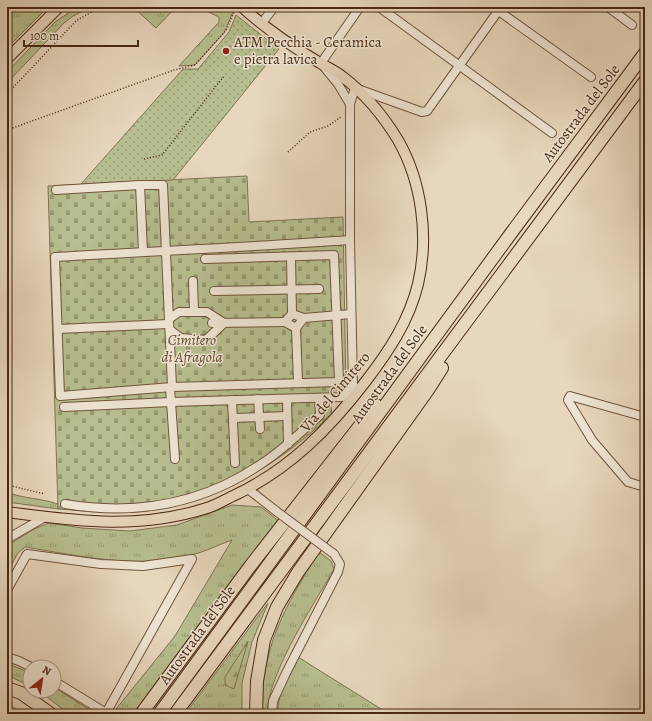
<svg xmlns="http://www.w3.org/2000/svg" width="652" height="721" viewBox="0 0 652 721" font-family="Alegreya,serif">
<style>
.grass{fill:url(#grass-tufts);stroke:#807450}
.forest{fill:url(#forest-firs);stroke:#807450}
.cemetery{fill:url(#cemetery-stones);stroke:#807450}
.garden{fill:url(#garden-dots);stroke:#807450}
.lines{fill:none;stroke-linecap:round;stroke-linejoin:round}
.minor-casing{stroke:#71543d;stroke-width:10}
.major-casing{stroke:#4a2912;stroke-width:12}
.highway-casing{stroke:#4a2912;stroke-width:14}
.path{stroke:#4a2912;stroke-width:1.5;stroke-dasharray:1 2;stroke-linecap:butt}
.minor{stroke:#efe5d4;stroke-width:8}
.major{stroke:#e7d7bd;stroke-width:10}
.highway{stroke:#e7d7bd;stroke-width:12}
.minor-bridge-casing{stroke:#71543d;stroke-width:10;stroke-linecap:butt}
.minor-bridge{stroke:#efe5d4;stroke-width:8}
.poi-dot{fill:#8f2418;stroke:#efe5d4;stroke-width:1.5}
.labels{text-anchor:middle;stroke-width:3;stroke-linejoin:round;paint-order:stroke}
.poi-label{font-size:15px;fill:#4a2912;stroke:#efe5d4;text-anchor:start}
.street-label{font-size:15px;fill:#4a2912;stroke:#efe5d4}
.park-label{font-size:15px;font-style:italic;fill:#60472b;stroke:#efe5d4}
</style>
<defs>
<pattern id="grass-tufts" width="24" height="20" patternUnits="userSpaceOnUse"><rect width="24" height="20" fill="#b7be8f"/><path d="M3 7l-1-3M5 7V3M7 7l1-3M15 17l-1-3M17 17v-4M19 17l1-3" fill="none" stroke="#979a73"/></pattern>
<pattern id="forest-firs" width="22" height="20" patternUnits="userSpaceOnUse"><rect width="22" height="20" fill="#b7be8f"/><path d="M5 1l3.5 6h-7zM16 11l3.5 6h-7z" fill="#979a73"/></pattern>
<pattern id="cemetery-stones" width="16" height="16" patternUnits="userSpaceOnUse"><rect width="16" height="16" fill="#b7be8f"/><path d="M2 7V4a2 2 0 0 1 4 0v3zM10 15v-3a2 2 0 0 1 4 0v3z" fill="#979a73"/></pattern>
<pattern id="garden-dots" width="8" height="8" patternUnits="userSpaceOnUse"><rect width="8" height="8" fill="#b7be8f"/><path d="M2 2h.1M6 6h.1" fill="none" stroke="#979a73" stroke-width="1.8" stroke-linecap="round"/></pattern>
</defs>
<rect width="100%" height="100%" fill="#e7d7bd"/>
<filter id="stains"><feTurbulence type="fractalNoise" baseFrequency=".005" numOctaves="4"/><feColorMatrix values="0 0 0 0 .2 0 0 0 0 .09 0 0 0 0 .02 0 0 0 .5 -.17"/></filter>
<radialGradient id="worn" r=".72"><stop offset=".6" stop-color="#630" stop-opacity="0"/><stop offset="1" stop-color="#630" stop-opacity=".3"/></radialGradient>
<g class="grass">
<polygon points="10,7 48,7 7,48 7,10"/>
<polygon points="77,7 91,7 73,16 64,23 7,83 7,72 55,22"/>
<polygon points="133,7 176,7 156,28"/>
<polygon points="198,7 225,7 233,12 224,33 195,65 179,66 219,22 219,17"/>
<path d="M 7,492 C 24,499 41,498 58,504 L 58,509 L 7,502 Z"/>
<path d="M 232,505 L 261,507 L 280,522 L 134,714 L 112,714 L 175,636 L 232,540 C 220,544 207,551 195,554 C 139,570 80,556 25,547 L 18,553 L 7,573 L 7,548 L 10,544 L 34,529 L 49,523 L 82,528 L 130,531 L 177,525 Z"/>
<path d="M 319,552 L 331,561 L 334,569 C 313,606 268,673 267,714 L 261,714 C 262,646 284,608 319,552 Z"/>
<polygon points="268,603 252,642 242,683 242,714 185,714"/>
<polygon points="298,657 389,714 277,714 280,694"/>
<polygon points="7,663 30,673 30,686 7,675"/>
<polygon points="54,687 96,714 69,714 39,691 54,691"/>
<polygon points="7,704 8,704 25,714 7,714"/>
</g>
<polygon class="forest" points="248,641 234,689 225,685 225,677"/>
<path class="cemetery" d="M 247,176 L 249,222 L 343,217 L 346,390 L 329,391 L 332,414 C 279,464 220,501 147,511 C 118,515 87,511 58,509 L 48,186 Z"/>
<polygon class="garden" points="236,15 279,49 173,180 81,184 183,69 198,69 229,32"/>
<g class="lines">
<g class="minor-casing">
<g id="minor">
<polyline points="379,7 552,133"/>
<polyline points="493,7 591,77"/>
<polyline points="608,7 632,25"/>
<polyline points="262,23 274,7"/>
<polyline points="350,104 338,84 321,63 360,7"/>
<path d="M 140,185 L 163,185 L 172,387 L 60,396 L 55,257 C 153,251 252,247 350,240"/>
<polyline points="56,190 140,185 143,252"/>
<polyline points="291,257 292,314"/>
<polyline points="193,281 194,312"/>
<polyline points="214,291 319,289"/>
<polyline points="304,318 292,314 285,322 296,328 304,318 351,314"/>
<polyline points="169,319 179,312 207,312 224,323 206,340 181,338 170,330"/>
<polyline points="212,323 285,322"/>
<polyline points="296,328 298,383"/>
<polyline points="58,329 169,324"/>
<polyline points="172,387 339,382 334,255 205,259"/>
<polyline points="170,388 171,402 343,397 353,385 350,240 350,104 355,88 422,112 427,111 501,7"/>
<polyline points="258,399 260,429"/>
<polyline points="287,399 288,444"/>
<polyline points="232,400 235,463"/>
<polyline points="64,407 171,402 175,459"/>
<polyline points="645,417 570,396 568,400 592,440 628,482 645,487"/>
<polyline points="233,418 287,416"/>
<polyline points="248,489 276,511"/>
<path d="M 65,504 C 137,516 204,504 264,462 C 284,449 302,431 320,415 L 319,398"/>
<polyline points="7,539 45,517"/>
<polyline points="7,590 27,554 101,564 143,566 192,559 106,713 54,681"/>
<polyline points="7,657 19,661 31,667"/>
<polyline points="272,714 273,701 286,673 338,572 340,564 334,554"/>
</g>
</g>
<g class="major-casing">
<g id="major">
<polyline points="7,59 59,7"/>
<path d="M 7,512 C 77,521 138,530 207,508 C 217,505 226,499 235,495 C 290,469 330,428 366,381 C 389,351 409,321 418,284 C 429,237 422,182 398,140 C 384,117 364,93 343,77 C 336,71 328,68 320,63 C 293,47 265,28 242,7"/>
</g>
</g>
<g class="highway-casing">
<g id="highway">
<polyline points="7,688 21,693 51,714"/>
<polyline points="141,714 251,565 376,405"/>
<polyline points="159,714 512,232 645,53"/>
<polyline points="175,714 645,81"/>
<polyline points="256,714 257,681 264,640 277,607 298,572 428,390 442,368"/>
</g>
</g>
<g class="path">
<polyline points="212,7 225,10 231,7"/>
<polyline points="7,94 76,21 100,7"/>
<polyline points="7,130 174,70 195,65 227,29 234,12"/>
<polyline points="288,152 310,132 328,126 342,116"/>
<polyline points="144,159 162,155 224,76"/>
<polyline points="7,485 45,494"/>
</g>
<use href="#minor" class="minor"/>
<use href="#major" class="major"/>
<use href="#highway" class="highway"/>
<g class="minor-bridge-casing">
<polyline id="minor-bridge" points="276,511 334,554"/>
</g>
<use href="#minor-bridge" class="minor-bridge"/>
</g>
<circle class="poi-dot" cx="226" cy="51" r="4"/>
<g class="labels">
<g class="poi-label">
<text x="234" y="47">ATM Pecchia - Ceramica<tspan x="234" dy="17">e pietra lavica</tspan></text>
</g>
<g class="street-label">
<text transform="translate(581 113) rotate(-53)" y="5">Autostrada del Sole</text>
<text transform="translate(389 374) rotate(-54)" y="5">Autostrada del Sole</text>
<text transform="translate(335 392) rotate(-50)" y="5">Via del Cimitero</text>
<text transform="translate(197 635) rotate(-54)" y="5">Autostrada del Sole</text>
</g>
<g class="park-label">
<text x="192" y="345">Cimitero<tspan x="192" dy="17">di Afragola</tspan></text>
</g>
</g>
<rect width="652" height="721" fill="none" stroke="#e7d7bd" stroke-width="24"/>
<rect x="8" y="8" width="636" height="705" fill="none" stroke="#4a2912" stroke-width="2"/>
<rect x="12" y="12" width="628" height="697" fill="none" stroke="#4a2912"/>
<g transform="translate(42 679) rotate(30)"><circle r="19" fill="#efe5d4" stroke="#ad9a86"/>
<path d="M0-3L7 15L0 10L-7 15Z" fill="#8f2418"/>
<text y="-6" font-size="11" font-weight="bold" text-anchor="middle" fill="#4a2912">N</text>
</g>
<path d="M24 40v6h114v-6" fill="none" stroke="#4a2912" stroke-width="2"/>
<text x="30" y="40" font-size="12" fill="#4a2912" stroke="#efe5d4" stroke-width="3" paint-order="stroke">100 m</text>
<rect width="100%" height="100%" filter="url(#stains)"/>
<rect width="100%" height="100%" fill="url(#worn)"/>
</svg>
